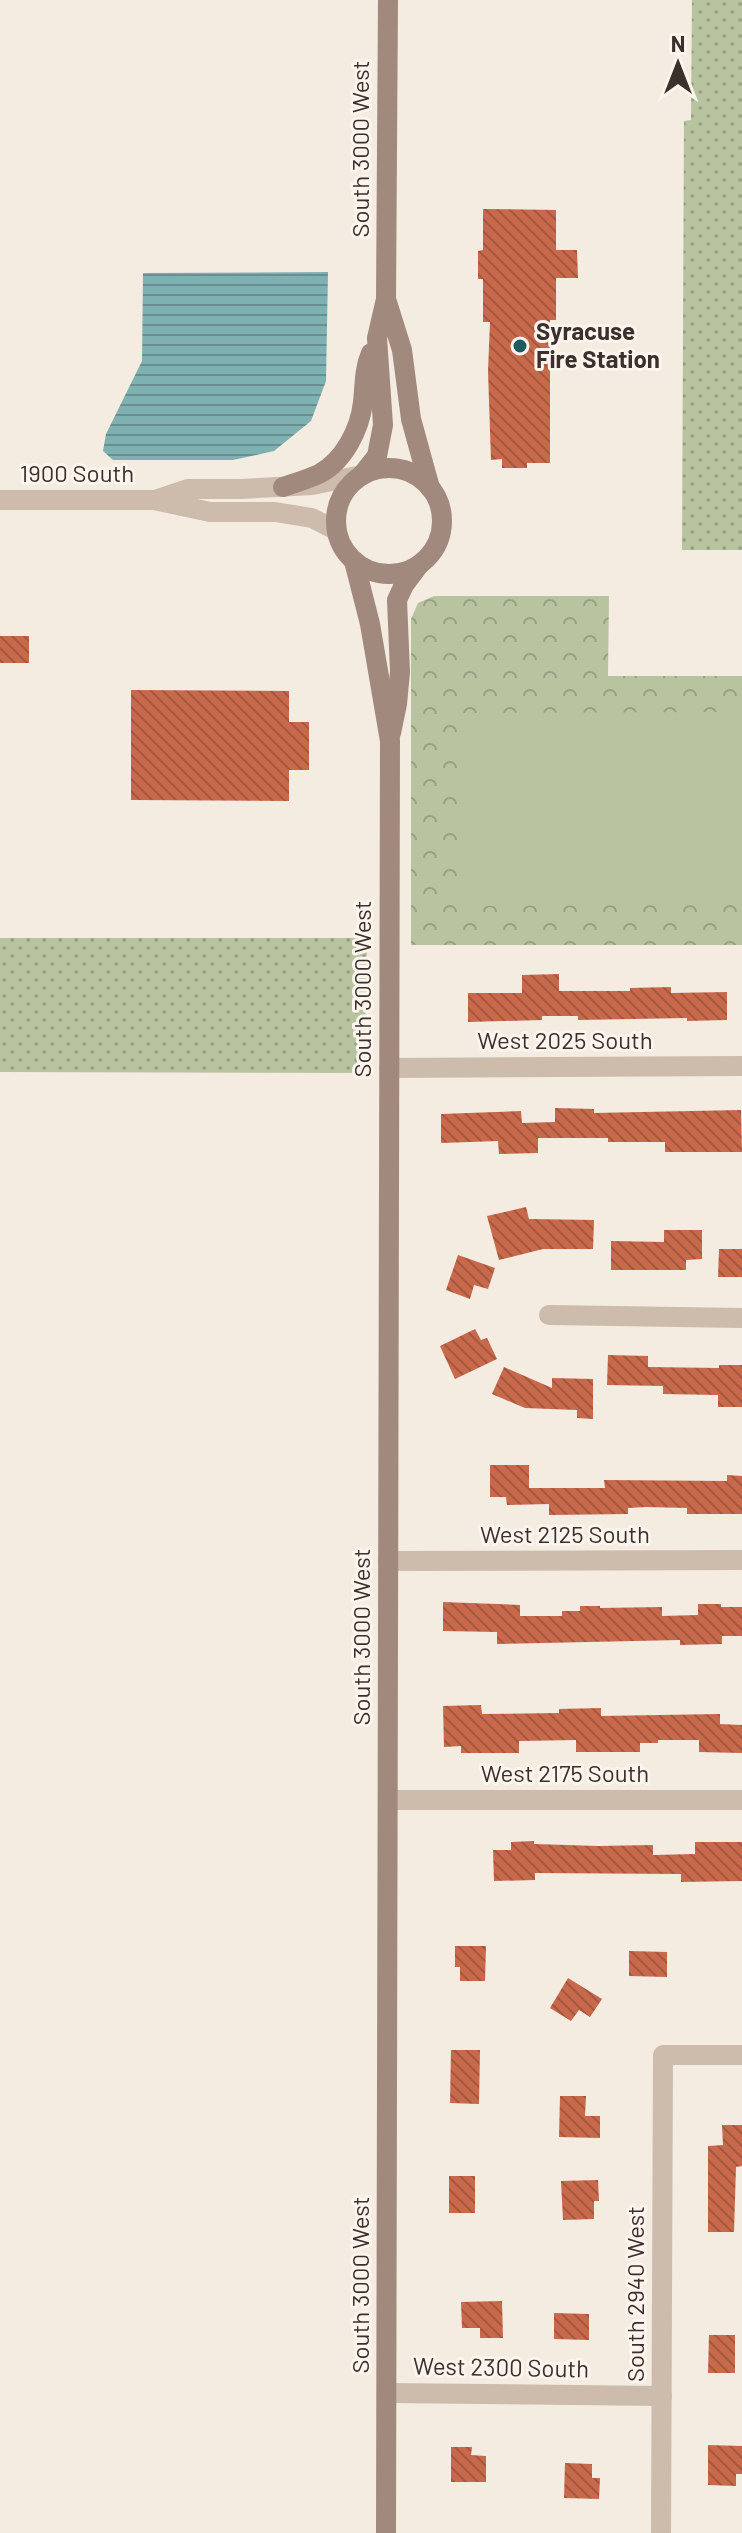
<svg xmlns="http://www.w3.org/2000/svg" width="742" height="2533" viewBox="0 0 742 2533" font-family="Barlow,sans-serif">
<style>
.grass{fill:url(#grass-dots)}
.forest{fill:url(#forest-crowns)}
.pitch{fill:#b8c4a0}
.water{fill:url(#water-rules)}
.building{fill:url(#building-back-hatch)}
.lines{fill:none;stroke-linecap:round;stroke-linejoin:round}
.street{stroke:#cdbbac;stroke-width:20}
.secondary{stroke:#a18a7d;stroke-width:20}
.poi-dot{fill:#1f5a5e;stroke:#fbf5ee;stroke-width:3}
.labels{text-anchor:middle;stroke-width:6;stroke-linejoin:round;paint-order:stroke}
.street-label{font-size:24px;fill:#3b302b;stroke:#fbf5ee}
.poi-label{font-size:24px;font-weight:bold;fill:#3b302b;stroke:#fbf5ee;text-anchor:start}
</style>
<defs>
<pattern id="grass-dots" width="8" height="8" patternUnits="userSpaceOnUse" patternTransform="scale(2)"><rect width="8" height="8" fill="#b8c4a0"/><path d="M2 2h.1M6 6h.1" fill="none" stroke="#97a083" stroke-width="1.8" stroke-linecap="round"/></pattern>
<pattern id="forest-crowns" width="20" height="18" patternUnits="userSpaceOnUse" patternTransform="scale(2)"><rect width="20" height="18" fill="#b8c4a0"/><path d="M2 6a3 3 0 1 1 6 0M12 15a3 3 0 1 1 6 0" fill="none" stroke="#97a083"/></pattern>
<pattern id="water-rules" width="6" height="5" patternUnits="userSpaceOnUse" patternTransform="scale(2)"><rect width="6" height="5" fill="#7fb0b2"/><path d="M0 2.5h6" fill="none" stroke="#699091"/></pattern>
<pattern id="building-back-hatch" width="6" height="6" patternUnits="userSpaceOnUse" patternTransform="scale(2)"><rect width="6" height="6" fill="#c8694b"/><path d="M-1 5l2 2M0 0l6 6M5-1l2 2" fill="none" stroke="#a4573f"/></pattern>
</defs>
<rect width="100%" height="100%" fill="#f4ebe1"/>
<g class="grass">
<polygon points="692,0 742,0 742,550 682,550 684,121 691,120"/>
<polygon points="0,938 367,938 365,1073 0,1072"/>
</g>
<polygon class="forest" points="434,596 609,596 608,676 742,676 742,945 411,945 411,619 418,603"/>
<polygon class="pitch" points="742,712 742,905 459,906 459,713"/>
<polygon class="water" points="328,272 326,381 311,421 274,451 233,460 113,460 103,451 106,434 142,361 143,273"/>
<g class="building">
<polygon points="483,209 556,210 556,250 577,250 578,278 556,278 556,320 550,320 550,463 527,463 527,468 502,468 502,459 491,460 488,371 490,322 483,322 483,279 478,279 478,251 483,250"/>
<rect x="0" y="636" width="29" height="27"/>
<polygon points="131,690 289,691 289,722 309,722 309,770 289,770 289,801 131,800"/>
<polygon points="559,974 559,991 630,991 630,988 671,987 671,993 727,992 727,1020 687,1021 687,1018 578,1020 578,1016 542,1016 542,1020 468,1022 468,993 522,993 522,975"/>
<polygon points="555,1108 594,1109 594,1113 741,1110 742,1152 665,1152 665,1142 608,1142 608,1138 538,1138 538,1153 499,1154 498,1141 441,1143 441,1114 521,1111 522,1123 555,1122"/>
<polygon points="526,1207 529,1219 594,1220 593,1249 543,1249 499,1260 487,1216"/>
<polygon points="664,1230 702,1230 702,1259 686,1260 686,1270 611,1270 611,1241 664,1242"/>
<polygon points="719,1249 742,1249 742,1277 718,1277"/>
<polygon points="458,1255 495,1268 488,1289 474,1285 470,1299 446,1290"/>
<polygon points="475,1329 481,1340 487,1338 497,1359 455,1379 440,1346"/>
<polygon points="608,1355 648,1356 648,1367 719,1368 719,1365 742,1365 742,1407 718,1407 718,1395 663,1394 663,1386 607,1385"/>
<polygon points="504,1367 552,1388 552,1378 593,1379 593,1419 577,1418 577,1410 525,1408 492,1394"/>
<polygon points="490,1465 529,1465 529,1488 605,1488 604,1480 727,1481 727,1475 742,1476 742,1514 687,1514 687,1508 646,1507 628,1508 628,1514 549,1515 549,1504 507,1505 506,1497 490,1497"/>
<polygon points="443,1602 520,1605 520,1616 562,1616 562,1611 580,1611 580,1606 600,1606 600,1608 662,1607 662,1616 698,1615 698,1604 721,1604 721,1607 742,1607 742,1636 722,1636 722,1644 680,1645 680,1640 497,1644 497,1632 443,1631"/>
<polygon points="481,1705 482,1714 559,1713 559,1709 601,1708 601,1716 720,1714 720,1724 742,1725 742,1753 699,1752 699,1740 658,1740 658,1743 640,1743 640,1752 576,1752 576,1740 519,1741 519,1753 461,1753 461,1746 444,1747 443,1706"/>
<polygon points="534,1841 534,1844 598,1846 653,1845 653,1855 695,1854 695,1842 742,1842 742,1881 681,1882 681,1874 535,1873 535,1880 494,1881 493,1850 511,1850 511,1842"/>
<polygon points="455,1946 486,1946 485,1981 460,1981 460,1967 455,1967"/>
<polygon points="629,1951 667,1952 667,1977 629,1976"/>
<polygon points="568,1978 602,1999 590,2017 579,2010 571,2021 550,2008"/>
<polygon points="451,2050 480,2050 479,2104 450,2103"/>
<polygon points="560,2096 586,2096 585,2116 600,2116 600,2138 559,2137"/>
<polygon points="722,2125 742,2125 742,2166 736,2167 734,2232 708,2232 708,2146 723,2145"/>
<rect x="449" y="2176" width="26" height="37"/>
<polygon points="598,2180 599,2201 594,2201 594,2219 563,2220 561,2181"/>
<polygon points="502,2301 503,2338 480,2338 480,2328 462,2328 461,2302"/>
<polygon points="554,2313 589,2314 589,2340 554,2339"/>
<polygon points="709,2335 735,2335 735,2373 708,2373"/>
<polygon points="708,2445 742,2446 742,2474 736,2474 736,2486 708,2485"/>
<polygon points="451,2447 472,2447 471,2455 486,2456 486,2482 451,2482"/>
<polygon points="565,2463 592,2464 592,2478 600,2478 599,2499 564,2498"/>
</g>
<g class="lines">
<g class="street">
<polyline points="158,499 188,489 241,489 312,485 362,475"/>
<polyline points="0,500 154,500 210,512 275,512 312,518 337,531"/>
<polyline points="389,1068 742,1066"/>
<polyline points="549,1315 742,1318"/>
<polyline points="388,1561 742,1560"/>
<polyline points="388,1800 742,1800"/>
<polyline points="387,2393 662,2396"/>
<polyline points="661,2533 663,2055 742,2055"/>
</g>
<g class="secondary">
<polyline points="386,299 402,350 411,419 430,488"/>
<circle cx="389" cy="521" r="53"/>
<polyline points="362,475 377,456 383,425 377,338 386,299 388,0"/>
<path d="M 283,487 C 295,483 308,479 319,474 C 344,461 360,429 363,402 C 365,384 364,369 371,353"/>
<polyline points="354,561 370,624 390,741 386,2533"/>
<polyline points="391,733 397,704 400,672 397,600 404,585 419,565"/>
</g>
</g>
<circle class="poi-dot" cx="520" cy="346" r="8"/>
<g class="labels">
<g class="street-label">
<text transform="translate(361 149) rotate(-90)" y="8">South 3000 West</text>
<text x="77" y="482">1900 South</text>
<text transform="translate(363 989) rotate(-90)" y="8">South 3000 West</text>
<text x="565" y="1049">West 2025 South</text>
<text x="565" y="1543">West 2125 South</text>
<text transform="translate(362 1637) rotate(-90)" y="8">South 3000 West</text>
<text x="565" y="1782">West 2175 South</text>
<text transform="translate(361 2285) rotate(-90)" y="8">South 3000 West</text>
<text transform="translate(636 2294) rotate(-90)" y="8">South 2940 West</text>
<text transform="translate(501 2368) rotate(1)" y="8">West 2300 South</text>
</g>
<g class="poi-label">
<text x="536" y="340">Syracuse<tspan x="536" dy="28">Fire Station</tspan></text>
</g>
</g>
<g transform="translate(678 64)" stroke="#fbf5ee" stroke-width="6" paint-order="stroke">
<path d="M0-6L14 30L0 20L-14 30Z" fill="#3b302b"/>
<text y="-12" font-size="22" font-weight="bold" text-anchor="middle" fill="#3b302b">N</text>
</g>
</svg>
